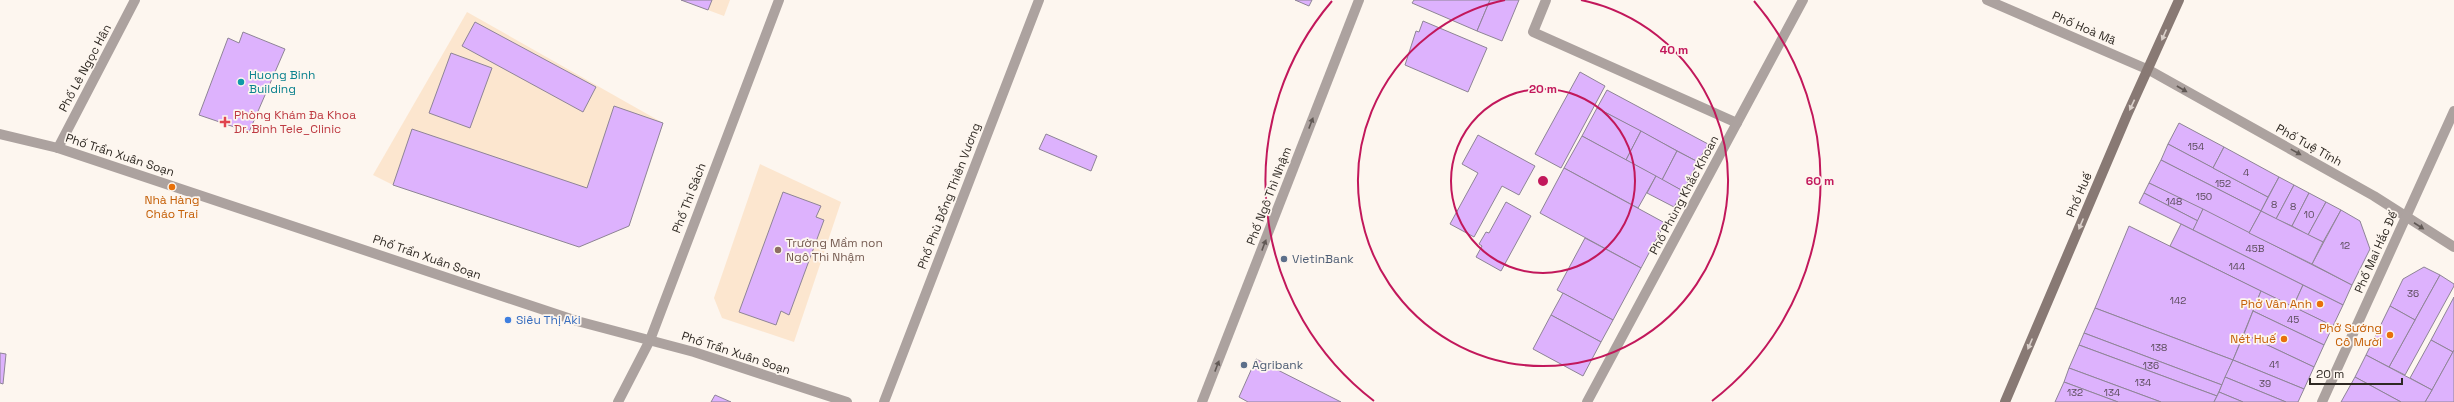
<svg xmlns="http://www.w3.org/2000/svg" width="2454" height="402" viewBox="0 0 2454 402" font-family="'Space Grotesk',sans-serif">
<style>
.built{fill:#fce6cf}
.building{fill:#ddb2fd;stroke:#8e8496}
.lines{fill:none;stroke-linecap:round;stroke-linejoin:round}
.minor{stroke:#aca29f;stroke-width:10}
.tertiary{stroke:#aca29f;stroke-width:10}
.secondary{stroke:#887974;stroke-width:10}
.oneway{fill:#dad0ca}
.oneway2{fill:#615955}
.ring{fill:none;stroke:#c2185b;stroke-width:2}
.culture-dot{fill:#0f9aa8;stroke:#fdf6ef;stroke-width:1.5}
.health-dot{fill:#e0444e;stroke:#fdf6ef;stroke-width:1.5}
.food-dot{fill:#e8710a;stroke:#fdf6ef;stroke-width:1.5}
.education-dot{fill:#8d6e63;stroke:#fdf6ef;stroke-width:1.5}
.service-dot{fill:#5c6f8a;stroke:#fdf6ef;stroke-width:1.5}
.shop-dot{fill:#3f7fe0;stroke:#fdf6ef;stroke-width:1.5}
.labels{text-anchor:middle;stroke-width:3.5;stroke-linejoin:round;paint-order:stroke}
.number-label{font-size:10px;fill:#5a4b5a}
.street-label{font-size:12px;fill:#2f2923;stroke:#fdf6ef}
.culture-label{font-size:12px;fill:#0d838f;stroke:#fdf6ef;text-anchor:start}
.health-label{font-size:12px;fill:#be3a42;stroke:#fdf6ef;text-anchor:start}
.food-label{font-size:12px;fill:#c56008;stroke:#fdf6ef;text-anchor:end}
.education-label{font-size:12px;fill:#785e54;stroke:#fdf6ef;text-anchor:start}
.service-label{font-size:12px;fill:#4e5e75;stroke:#fdf6ef;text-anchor:start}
.shop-label{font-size:12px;fill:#366cbe;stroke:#fdf6ef;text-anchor:start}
.centre{fill:#c2185b;stroke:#fdf6ef;stroke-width:2}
.ring-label{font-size:12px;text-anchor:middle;font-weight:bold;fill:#c2185b;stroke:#fdf6ef;stroke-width:3.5;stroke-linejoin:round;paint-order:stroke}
</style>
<rect width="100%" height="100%" fill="#fdf6ef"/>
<g class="built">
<polygon points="681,0 730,0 724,16"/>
<polygon points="467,12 663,123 629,226 579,247 393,185 373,175"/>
<polygon points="760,164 841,202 794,342 722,318 714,298"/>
</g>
<g class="building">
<polygon points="681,0 712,0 708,10"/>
<polygon points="1295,0 1312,0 1309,6"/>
<polygon points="1414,0 1490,0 1477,31 1412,3"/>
<polygon points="1490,0 1519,0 1502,41 1477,31"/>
<polygon points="1423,21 1487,48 1468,92 1405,65 1416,31 1419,32"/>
<polygon points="475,22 596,87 583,112 462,46"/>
<polygon points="243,32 285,49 249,132 199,115 228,38 239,43"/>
<polygon points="451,53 492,68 470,128 429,113"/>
<polygon points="1580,72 1605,86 1561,168 1535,154"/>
<polygon points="1607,90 1708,144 1698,162 1597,108"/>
<polygon points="614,106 663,123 629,226 579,247 393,185 412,129 587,188"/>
<polygon points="1597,108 1641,131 1626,160 1582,136"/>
<polygon points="2179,123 2224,147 2213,168 2168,144"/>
<polygon points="1641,131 1677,151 1662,180 1626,160"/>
<polygon points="1046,134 1097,156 1091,171 1039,149"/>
<polygon points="1478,135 1535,166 1519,195 1502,186 1474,237 1450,224 1478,173 1462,164"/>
<polygon points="1582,136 1656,176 1638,208 1564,168"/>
<polygon points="2168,144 2268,197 2261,211 2161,160"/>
<polygon points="2224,147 2279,177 2268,197 2213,168"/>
<polygon points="1677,151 1698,162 1683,191 1662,180"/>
<polygon points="2161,160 2261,211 2249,233 2149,183"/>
<polygon points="1564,168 1665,223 1641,268 1540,213"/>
<polygon points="1656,176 1683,191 1674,207 1647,193"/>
<polygon points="2279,177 2294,185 2276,219 2261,211"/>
<polygon points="2149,183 2203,209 2198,221 2144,193"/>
<polygon points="2294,185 2309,193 2292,226 2276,219"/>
<polygon points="783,192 821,206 816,217 824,220 789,315 781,311 776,325 739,312"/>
<polygon points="2144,193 2198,221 2193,230 2139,203"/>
<polygon points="2309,193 2326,202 2308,235 2292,226"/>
<polygon points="1506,202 1531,216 1501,271 1476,257 1482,246 1479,244 1486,232 1489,233"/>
<polygon points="2326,202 2341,210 2323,242 2308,235"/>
<polygon points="2203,209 2352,285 2343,305 2193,230"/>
<polygon points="2341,210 2360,221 2370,249 2352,285 2312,264"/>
<polygon points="2261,211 2323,242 2312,264 2249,233"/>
<polygon points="2181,224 2303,285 2293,307 2170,246"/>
<polygon points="2129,226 2261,291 2233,360 2095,308"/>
<polygon points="1585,238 1641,268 1613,320 1557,290"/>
<polygon points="2424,267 2440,275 2415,320 2390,306 2403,279"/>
<polygon points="2440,275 2454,284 2454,286 2405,375 2389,367"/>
<polygon points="2303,285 2343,305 2333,326 2293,307"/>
<polygon points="2261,291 2333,326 2324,345 2253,311"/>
<polygon points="1563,293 1613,320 1601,342 1551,315"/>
<polygon points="2454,297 2454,350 2453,352 2431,340"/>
<polygon points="2390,306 2415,320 2389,367 2366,355"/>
<polygon points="2095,308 2233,360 2222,385 2084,333"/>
<polygon points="2253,311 2324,345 2314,367 2244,334"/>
<polygon points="1551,315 1601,342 1583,376 1533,349"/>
<polygon points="2084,333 2222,385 2217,396 2079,345"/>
<polygon points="2244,334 2314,367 2304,389 2233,360"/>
<polygon points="2431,340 2453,352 2432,390 2410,378"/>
<polygon points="2079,345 2217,396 2214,402 2161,402 2069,368"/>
<polygon points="2454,350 2454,402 2425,402 2432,390"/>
<polygon points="0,353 6,354 3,384 0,383"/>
<polygon points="2366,355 2432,390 2425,402 2401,402 2355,377"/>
<polygon points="1256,359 1341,402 1248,402 1239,397"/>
<polygon points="2233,360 2304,389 2298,402 2286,402 2225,377"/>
<polygon points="2069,368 2161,402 2118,402 2064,382"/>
<polygon points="2225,377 2286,402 2243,402 2219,392"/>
<polygon points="2355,377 2401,402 2341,402"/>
<polygon points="2064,382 2118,402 2055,402"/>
<polygon points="2219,392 2243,402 2214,402"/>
<polygon points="715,395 731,402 711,402"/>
</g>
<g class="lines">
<g class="minor">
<polyline points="1546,0 1533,32 1737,123"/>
<polyline points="1987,0 2149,70 2374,196 2454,247"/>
<polyline points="58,148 135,0"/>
<polyline points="618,402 650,340 779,0"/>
<polyline points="884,402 1039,0"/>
<polyline points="1587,402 1803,0"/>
<polyline points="2322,402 2454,111"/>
</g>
<g class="tertiary">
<polyline points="0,134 58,148 577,321 694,352 847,402"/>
<polyline points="1202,402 1359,0"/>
</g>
<polyline class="secondary" points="2005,402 2127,115 2179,0"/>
</g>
<defs><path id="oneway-solid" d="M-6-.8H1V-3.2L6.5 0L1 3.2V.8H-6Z"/></defs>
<g class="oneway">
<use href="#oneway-solid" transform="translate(2164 35) rotate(114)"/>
<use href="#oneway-solid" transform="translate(2132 105) rotate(115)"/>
<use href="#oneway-solid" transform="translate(2081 224) rotate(113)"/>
<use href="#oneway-solid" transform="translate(2030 344) rotate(113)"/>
</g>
<g class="oneway2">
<use href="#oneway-solid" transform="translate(2182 89) rotate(30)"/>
<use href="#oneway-solid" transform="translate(1311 123) rotate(-69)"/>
<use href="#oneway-solid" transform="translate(2296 152) rotate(29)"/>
<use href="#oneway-solid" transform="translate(2419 226) rotate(33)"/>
<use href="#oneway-solid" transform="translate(1264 245) rotate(-69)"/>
<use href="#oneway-solid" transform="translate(1217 366) rotate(-69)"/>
</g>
<g class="ring">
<circle cx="1543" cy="181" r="92"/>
<path d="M1581 0A185 185 0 1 1 1505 0"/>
<path d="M1374 401A277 277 0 0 1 1332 1M1754 1A277 277 0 0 1 1712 401"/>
</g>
<circle class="culture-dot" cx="241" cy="82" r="4"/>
<path class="health-dot" d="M223 116h4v4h4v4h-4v4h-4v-4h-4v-4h4z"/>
<g class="food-dot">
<circle cx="172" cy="187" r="4"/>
<circle cx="2320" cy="304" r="4"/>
<circle cx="2390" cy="335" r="4"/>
<circle cx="2284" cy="339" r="4"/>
</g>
<circle class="education-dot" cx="778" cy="250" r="4"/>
<g class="service-dot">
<circle cx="1284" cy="259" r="4"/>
<circle cx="1244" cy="365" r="4"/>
</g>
<circle class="shop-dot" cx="508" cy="320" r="4"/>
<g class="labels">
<g class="number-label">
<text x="2196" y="150">154</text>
<text x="2246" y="176">4</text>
<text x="2223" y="187">152</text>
<text x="2204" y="200">150</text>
<text x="2174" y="205">148</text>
<text x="2274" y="208">8</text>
<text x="2293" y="210">8</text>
<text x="2309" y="218">10</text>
<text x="2345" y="249">12</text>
<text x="2255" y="252">45B</text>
<text x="2237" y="270">144</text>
<text x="2413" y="297">36</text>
<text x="2178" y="304">142</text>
<text x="2293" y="323">45</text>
<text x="2159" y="351">138</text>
<text x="2274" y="368">41</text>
<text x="2151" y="369">136</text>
<text x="2143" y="386">134</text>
<text x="2265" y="387">39</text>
<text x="2075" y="396">132</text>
<text x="2112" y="396">134</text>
</g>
<g class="street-label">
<text transform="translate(2084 28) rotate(23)" y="4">Phố Hoà Mã</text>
<text transform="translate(85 68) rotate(-62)" y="4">Phố Lê Ngọc Hân</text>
<text transform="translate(2309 145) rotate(29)" y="4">Phố Tuệ Tĩnh</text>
<text transform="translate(120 155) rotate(18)" y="4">Phố Trần Xuân Soạn</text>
<text transform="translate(1684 195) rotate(-62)" y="4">Phố Phùng Khắc Khoan</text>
<text transform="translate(2079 195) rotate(-67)" y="4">Phố Huế</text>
<text transform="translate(949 196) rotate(-69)" y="4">Phố Phù Đổng Thiên Vương</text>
<text transform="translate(1269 196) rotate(-69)" y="4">Phố Ngô Thì Nhậm</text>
<text transform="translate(689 198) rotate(-69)" y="4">Phố Thi Sách</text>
<text transform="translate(2376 252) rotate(-66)" y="4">Phố Mai Hắc Đế</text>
<text transform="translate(427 257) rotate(19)" y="4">Phố Trần Xuân Soạn</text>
<text transform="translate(736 353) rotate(18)" y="4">Phố Trần Xuân Soạn</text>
</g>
<g class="culture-label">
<text x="249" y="79">Huong Binh<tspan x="249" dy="14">Building</tspan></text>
</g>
<g class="health-label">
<text x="234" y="119">Phòng Khám Đa Khoa<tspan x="234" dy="14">Dr. Binh Tele_Clinic</tspan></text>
</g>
<g class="food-label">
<text x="172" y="204" text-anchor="middle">Nhà Hàng<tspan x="172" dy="14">Cháo Trai</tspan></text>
<text x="2312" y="308">Phở Vân Anh</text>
<text x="2382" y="332">Phở Sướng<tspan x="2382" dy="14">Cô Mười</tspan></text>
<text x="2276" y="343">Nét Huế</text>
</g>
<g class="education-label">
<text x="786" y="247">Trường Mầm non<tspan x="786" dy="14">Ngô Thì Nhậm</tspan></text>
</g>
<g class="service-label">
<text x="1292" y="263">VietinBank</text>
<text x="1252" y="369">Agribank</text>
</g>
<g class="shop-label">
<text x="516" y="324">Siêu Thị Aki</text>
</g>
</g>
<circle cx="1543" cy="181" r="6" class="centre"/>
<g class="ring-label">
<text x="1674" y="54">40 m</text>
<text x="1543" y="93">20 m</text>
<text x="1820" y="185">60 m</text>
</g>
<path d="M2310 378v6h92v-6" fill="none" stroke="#2f2923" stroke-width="2"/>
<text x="2316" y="378" font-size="12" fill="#2f2923" stroke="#fdf6ef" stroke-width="3" paint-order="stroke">20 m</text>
</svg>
